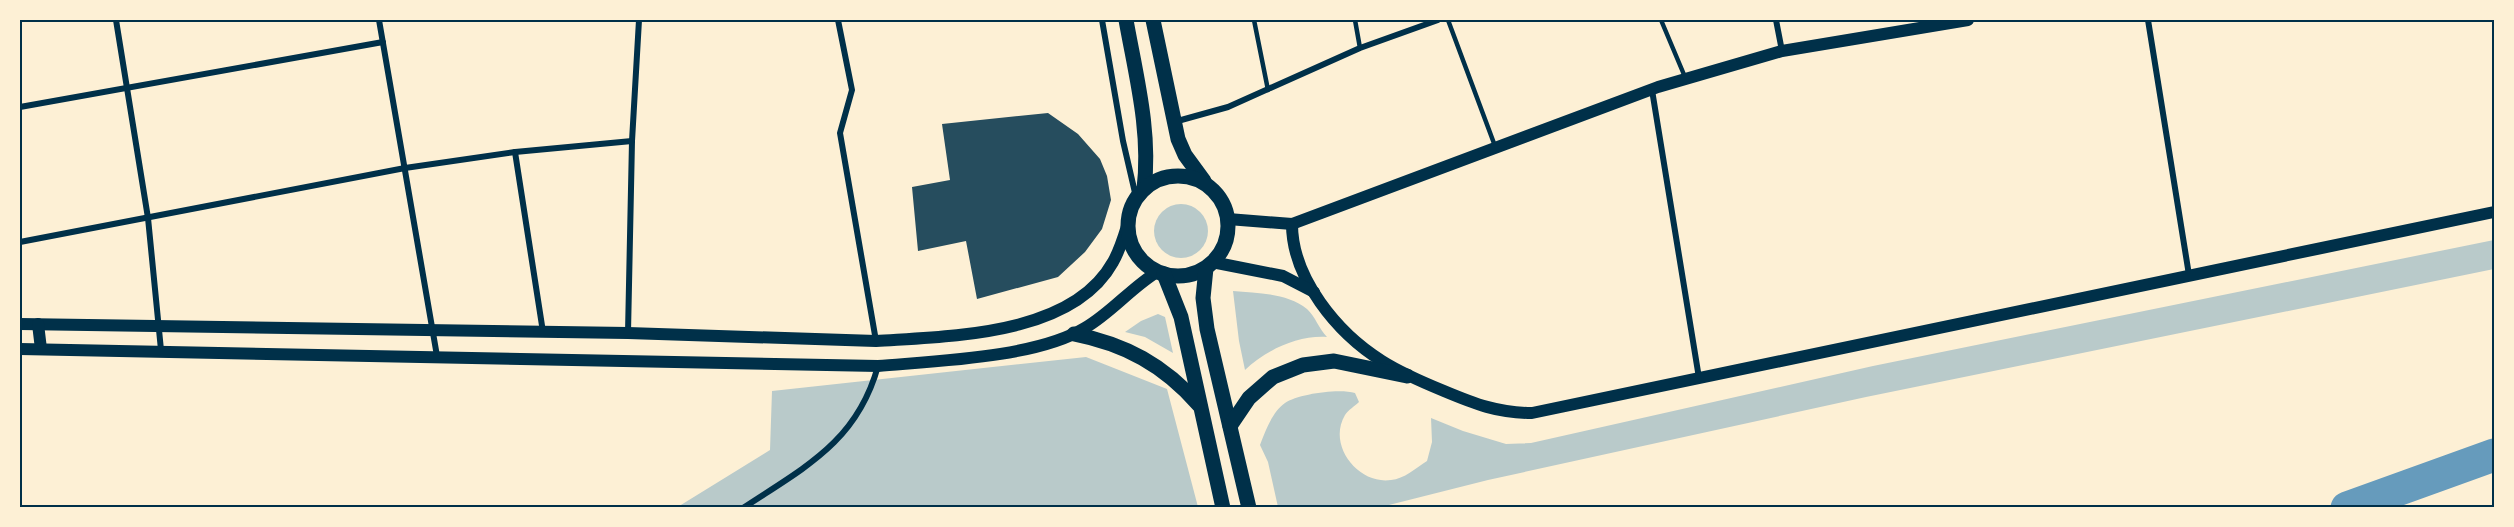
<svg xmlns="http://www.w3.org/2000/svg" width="2514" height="527" viewBox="0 0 2514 527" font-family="Overpass,sans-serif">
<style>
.green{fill:#b9caca}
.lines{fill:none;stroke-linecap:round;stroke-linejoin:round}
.river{stroke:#669bbc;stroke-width:33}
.building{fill:#264d5e}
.service{stroke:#003049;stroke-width:4.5}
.minor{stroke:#003049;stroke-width:6}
.secondary{stroke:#003049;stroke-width:12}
.trunk{stroke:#003049;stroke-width:15}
.neatline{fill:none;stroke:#003049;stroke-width:2}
</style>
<rect width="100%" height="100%" fill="#fdf0d5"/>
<g class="green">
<circle cx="1181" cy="231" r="27"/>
<path d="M 2494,240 L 2494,269 L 1866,397 L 1488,480 L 1381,507 L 1278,507 L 1268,462 L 1260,445 C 1265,432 1272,412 1285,403 C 1298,394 1339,388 1355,393 L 1359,402 C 1355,406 1348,410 1345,415 C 1327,445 1358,485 1391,480 C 1404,479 1416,468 1427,461 L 1432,442 L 1431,418 L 1463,431 L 1506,444 L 1531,443 L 1873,366 Z"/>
<path d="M 1233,291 C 1257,293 1287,293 1307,309 C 1315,316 1319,329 1327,337 C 1298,335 1266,350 1245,370 L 1239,341 Z"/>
<polygon points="1158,314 1165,317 1173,353 1145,337 1125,332 1141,321"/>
<polygon points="1086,357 1167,389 1198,507 676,508 770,450 772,391"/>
</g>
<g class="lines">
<polyline class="river" points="2347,508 2494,455"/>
</g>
<polygon class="building" points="1048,113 1078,134 1100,159 1107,176 1111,200 1102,229 1085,252 1058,277 977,299 966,241 918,251 912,187 950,180 942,124"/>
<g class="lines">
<g class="service">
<polyline points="1254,20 1268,90"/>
<polyline points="1355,20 1360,48"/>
<polyline points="1448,20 1495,146"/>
<polyline points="1661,20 1685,77"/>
</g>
<g class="minor">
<polyline points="116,20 148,218 161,350"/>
<polyline points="379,20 437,356"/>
<polyline points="838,20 852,90 840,133 876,341"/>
<polyline points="1102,20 1123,141 1136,197"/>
<polyline points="1776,20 1782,51"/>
<polyline points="2148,20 2189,275"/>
<polyline points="1652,90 1699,378"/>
<polyline points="20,107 383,42"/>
<polyline points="1174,122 1228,107 1360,48 1438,20"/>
<polyline points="515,152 543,332"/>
<polyline points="20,242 405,168 515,152 632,141"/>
<polyline points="628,333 632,141 639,20"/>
<path d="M 743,508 C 805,467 857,442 878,366"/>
</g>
<g class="secondary">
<polyline points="1228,219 1292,224 1658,87 1782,51 1968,20"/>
<path d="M 1292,224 C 1292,278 1337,333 1382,361 C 1401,373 1422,382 1444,391 C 1475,404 1498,413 1532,413 L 2494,212"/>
<polyline points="1212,262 1283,276 1314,292"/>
<path d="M 20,324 L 628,333 L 876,341 C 950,336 1072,336 1113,262 C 1120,250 1124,236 1128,223"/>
<polyline points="38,324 41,349"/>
<path d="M 20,349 L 878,366 C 935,361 1035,358 1085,328 C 1111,313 1131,288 1157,272"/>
</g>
<g class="trunk">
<path d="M 1126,20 C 1136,76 1151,132 1144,189"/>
<polyline points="1153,20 1178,139 1185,155 1204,181"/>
<circle cx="1178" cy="226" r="50"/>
<polyline points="1206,268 1203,298 1207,329 1249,508"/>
<polyline points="1164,274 1181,317 1223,508"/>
<path d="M 1074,334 C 1125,344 1164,365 1199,405"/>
<polyline points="1230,426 1249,398 1273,377 1303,365 1334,361 1407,376"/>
</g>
</g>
<rect width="2514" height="527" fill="none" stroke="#fdf0d5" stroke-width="42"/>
<rect x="21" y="21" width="2472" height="485" class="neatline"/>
</svg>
